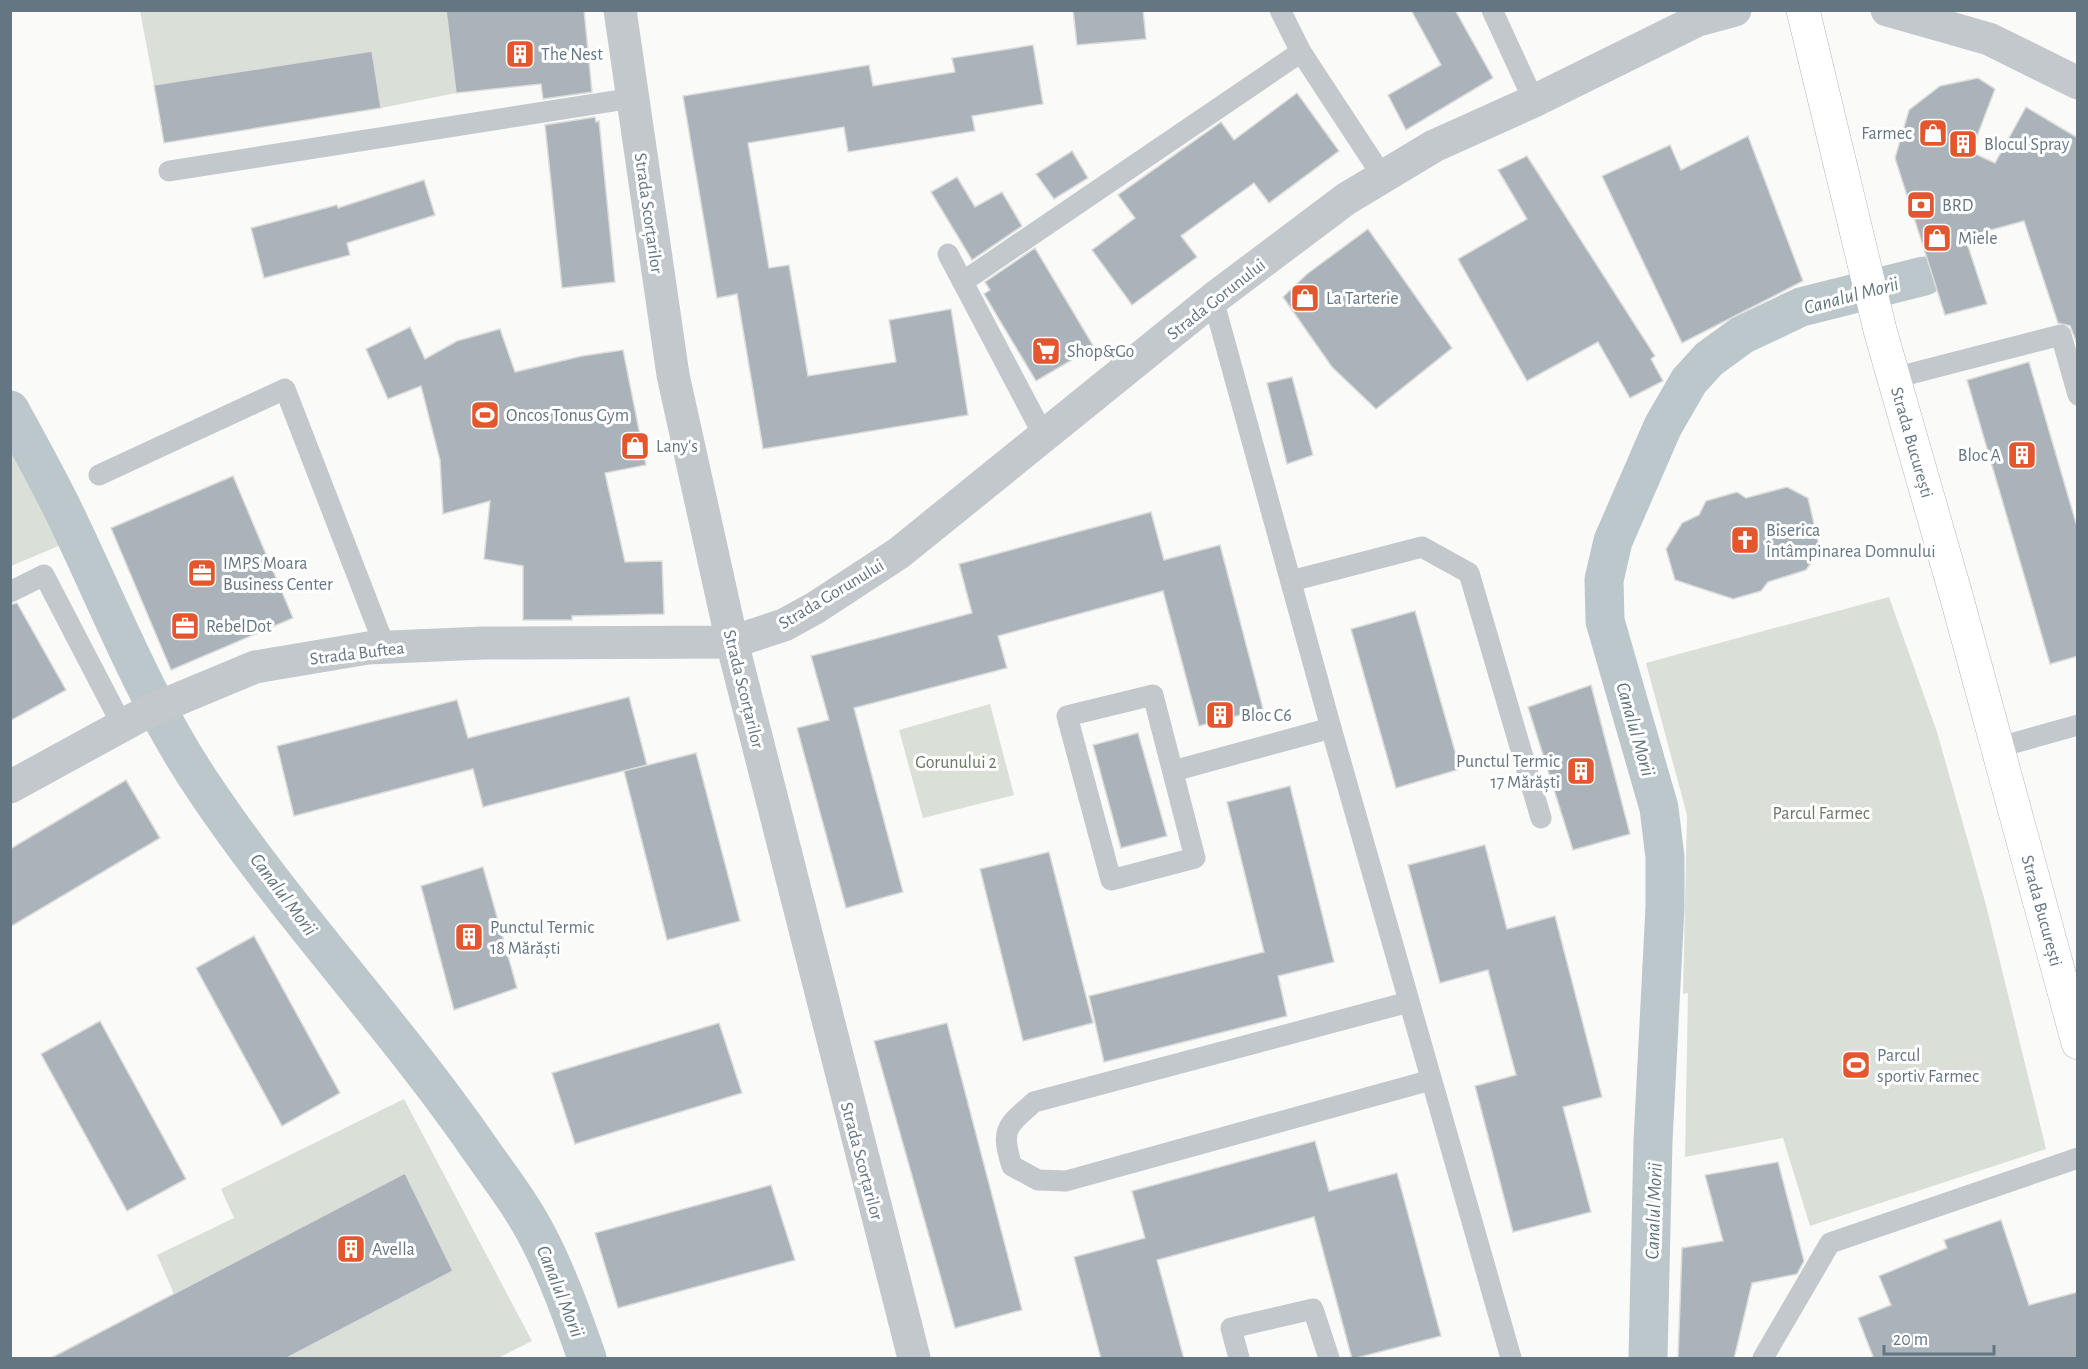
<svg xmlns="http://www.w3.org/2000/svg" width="2088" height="1369" viewBox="0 0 2088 1369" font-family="'Alegreya Sans',sans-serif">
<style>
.green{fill:#dadfd7}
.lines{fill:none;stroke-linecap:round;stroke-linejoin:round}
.canal{stroke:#bbc7cb;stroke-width:39}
.building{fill:#aab3b9;stroke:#dcdcda;stroke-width:1.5}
.secondary-casing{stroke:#b3babf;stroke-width:34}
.service{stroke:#c3c8cc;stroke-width:21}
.minor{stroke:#c3c8cc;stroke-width:33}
.tertiary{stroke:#c3c8cc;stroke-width:33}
.secondary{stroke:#fff;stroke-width:33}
.labels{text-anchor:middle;stroke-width:6;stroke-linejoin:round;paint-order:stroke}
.poi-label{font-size:18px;fill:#657683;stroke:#fff;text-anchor:start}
.street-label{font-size:18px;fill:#657683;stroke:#fff}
.park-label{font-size:18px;fill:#687a64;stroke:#fff}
.water-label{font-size:20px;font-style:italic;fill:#60757c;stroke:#fff}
</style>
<rect width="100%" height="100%" fill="#fafaf8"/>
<g class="green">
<polygon points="140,11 446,11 456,93 381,108 372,51 154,85"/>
<polygon points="11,428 68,542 11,566 10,566"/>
<polygon points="1889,597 1937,732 1986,905 2046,1149 1810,1226 1783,1138 1685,1157 1688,993 1683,994 1687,815 1646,663"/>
<polygon points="990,704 1014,795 923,818 899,730"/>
<polygon points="404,1099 532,1341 498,1358 285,1358 453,1271 405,1173 174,1294 157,1255 234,1218 221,1189"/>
</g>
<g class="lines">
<g class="canal">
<path d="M 10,410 C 29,445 48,479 65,514 C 110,607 147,704 205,789 C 286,910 387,1017 471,1136 C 494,1170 521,1203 539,1239 C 559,1278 573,1318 587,1358"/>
<polyline points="1648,1358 1653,1141 1665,907 1665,857 1659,808 1605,621 1604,580 1613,541 1663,426 1689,381 1709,359 1742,335 1801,307 1924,276"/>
</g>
</g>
<g class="building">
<polygon points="446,10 584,10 592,92 543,99 541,84 456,93"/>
<polygon points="1073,10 1143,10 1146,39 1077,45"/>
<polygon points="1411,10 1455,10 1493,78 1406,130 1388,95 1441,65"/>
<polygon points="1033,45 1043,104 972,116 975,131 848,152 844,127 748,143 769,268 789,265 808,376 896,362 889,320 951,309 968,415 763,449 737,294 717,298 683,96 869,65 873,86 955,72 952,58"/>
<polygon points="372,51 381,108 164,143 154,85"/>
<polygon points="1978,78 1995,89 1971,152 1995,163 2026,107 2078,138 2078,346 2070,326 2058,323 2024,221 1965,237 1987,304 1945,315 1895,158 1909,110 1940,86"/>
<polygon points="1297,93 1339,151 1269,203 1254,183 1181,236 1197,257 1132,305 1092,250 1135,218 1118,195 1221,122 1234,140"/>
<polygon points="595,117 596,122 599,121 615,282 562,288 545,125"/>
<polygon points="1748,136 1803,281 1682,343 1602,176 1670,145 1681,170"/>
<polygon points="1072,151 1088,178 1054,199 1036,174"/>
<polygon points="1527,156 1655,356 1651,359 1663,381 1630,398 1598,342 1527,381 1458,259 1527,219 1498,170"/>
<polygon points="957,177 975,207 1002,192 1022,226 972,260 931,192"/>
<polygon points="424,180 435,215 347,243 350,255 264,278 251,228 337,205 338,208"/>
<polygon points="1368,229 1452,348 1376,409 1332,367 1283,297 1307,274"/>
<polygon points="1035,248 1094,347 1036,381 984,294 990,290 985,282"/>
<polygon points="410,327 425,359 457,341 500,329 515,372 582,356 623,350 646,465 605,473 625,562 662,561 664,614 572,616 572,620 523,620 523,566 484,559 490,501 443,514 440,460 421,386 388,399 366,349"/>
<polygon points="2029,362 2078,530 2078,656 2050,664 1967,380"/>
<polygon points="1292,377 1313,455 1287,464 1267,383"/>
<polygon points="233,476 293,618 171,670 111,528"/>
<polygon points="1787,487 1808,498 1820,550 1806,570 1768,582 1761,591 1733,599 1675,580 1666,549 1682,523 1699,515 1706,501 1737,492 1746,498"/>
<polygon points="1151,512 1164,560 1220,545 1263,709 1199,726 1163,591 998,636 1007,668 854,708 903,892 846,908 797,728 829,720 811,656 972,613 959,564"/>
<polygon points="17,603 66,690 10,721 10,605"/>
<polygon points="1415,611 1460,769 1396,788 1351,629"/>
<polygon points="1591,685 1630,834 1573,850 1528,707"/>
<polygon points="629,697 647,765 483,807 473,769 294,816 277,746 457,700 468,738"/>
<polygon points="1138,733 1167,836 1121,848 1093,745"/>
<polygon points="696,753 740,921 667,940 624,771"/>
<polygon points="126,780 160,838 10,927 10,849"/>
<polygon points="1290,786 1334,962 1278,976 1287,1016 1104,1062 1089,996 1264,952 1227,802"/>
<polygon points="1485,845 1507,929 1555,916 1602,1097 1563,1107 1591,1212 1513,1232 1475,1086 1516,1075 1488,970 1440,983 1408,865"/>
<polygon points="1049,852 1093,1023 1023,1041 980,869"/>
<polygon points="483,867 517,988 454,1010 421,886"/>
<polygon points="254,936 340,1093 282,1126 196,968"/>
<polygon points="100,1021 186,1179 127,1211 41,1054"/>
<polygon points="719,1023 742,1093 575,1144 552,1073"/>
<polygon points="947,1023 1022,1310 955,1328 874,1041"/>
<polygon points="1315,1141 1329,1191 1397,1173 1441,1336 1352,1359 1314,1217 1157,1260 1184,1359 1101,1359 1074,1257 1145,1238 1132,1191"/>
<polygon points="1778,1162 1804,1261 1797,1274 1752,1283 1734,1359 1678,1359 1682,1248 1723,1241 1705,1175"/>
<polygon points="405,1173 453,1271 285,1359 49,1359"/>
<polygon points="771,1185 795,1260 618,1308 595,1233"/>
<polygon points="2001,1220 2029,1305 2078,1292 2078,1359 1874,1359 1858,1318 1891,1305 1879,1276 1947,1248 1944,1240"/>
</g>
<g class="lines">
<g class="secondary-casing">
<g id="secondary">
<path id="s1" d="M 1803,10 L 1880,330 L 1956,595 L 2078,1043"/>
</g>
</g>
<g class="service">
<polyline points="1280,10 1301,52 1383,177"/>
<polyline points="1492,10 1534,101"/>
<polyline points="169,171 633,98"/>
<polyline points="948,254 1044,436"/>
<polyline points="964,281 1301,52"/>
<polyline points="1213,299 1331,728 1511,1358"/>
<polyline points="1894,378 2061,335 2078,395"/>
<polyline points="99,475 285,389 385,647"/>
<polyline points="1291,581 1422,547 1469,573 1541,818"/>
<polyline points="10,592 44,575 122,725"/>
<polygon points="1153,695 1195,858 1111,880 1067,716"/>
<polyline points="1996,748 2078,725"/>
<polyline points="1173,771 1331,728"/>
<path d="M 1409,1002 L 1034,1102 C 1007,1126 1000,1129 1012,1166 L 1038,1180 L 1066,1181 L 1431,1080"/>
<polyline points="1239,1358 1231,1328 1313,1309 1329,1358"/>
<polyline points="1763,1358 1830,1243 2078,1158"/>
</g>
<g class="minor">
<polyline points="620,10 673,375 732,642 914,1358"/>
<polyline points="1887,10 1989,39 2078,83"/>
</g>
<polyline class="tertiary" points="10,787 147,712 255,667 368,648 483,643 732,642 784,625 815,608 899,553 1213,299 1346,199 1434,146 1534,101 1698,20 1735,10"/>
<use href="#secondary" class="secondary"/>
</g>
<defs>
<g id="building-square" transform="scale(1.5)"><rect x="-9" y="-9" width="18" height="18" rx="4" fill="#e4572e" stroke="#fff"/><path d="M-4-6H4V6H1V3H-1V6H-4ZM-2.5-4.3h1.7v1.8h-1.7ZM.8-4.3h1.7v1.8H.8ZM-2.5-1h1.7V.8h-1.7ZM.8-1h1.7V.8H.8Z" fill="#fff"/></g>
<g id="shop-square" transform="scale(1.5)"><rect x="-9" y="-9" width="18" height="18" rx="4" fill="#e4572e" stroke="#fff"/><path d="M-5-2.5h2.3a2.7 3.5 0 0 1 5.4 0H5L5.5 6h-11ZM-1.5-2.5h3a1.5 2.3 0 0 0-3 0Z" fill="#fff"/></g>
<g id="bank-square" transform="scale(1.5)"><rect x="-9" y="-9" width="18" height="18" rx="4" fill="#e4572e" stroke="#fff"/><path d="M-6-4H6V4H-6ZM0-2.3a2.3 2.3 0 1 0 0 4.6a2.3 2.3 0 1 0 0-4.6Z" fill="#fff"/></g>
<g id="supermarket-square" transform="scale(1.5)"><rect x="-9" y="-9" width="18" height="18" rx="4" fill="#e4572e" stroke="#fff"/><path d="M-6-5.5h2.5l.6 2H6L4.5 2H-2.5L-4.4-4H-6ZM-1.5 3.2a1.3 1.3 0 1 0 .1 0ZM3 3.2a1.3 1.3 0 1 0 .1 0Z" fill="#fff"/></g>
<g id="stadium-square" transform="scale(1.5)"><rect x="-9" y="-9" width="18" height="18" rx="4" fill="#e4572e" stroke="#fff"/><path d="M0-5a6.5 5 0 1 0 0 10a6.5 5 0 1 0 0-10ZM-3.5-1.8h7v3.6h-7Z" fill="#fff"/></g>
<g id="church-square" transform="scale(1.5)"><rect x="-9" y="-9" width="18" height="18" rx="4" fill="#e4572e" stroke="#fff"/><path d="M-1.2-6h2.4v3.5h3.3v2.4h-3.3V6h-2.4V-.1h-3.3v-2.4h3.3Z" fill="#fff"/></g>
<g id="office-square" transform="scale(1.5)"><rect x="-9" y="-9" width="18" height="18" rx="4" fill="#e4572e" stroke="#fff"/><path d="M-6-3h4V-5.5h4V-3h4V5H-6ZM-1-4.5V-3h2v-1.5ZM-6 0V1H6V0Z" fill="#fff"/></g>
</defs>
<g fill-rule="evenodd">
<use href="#building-square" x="520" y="54"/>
<use href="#shop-square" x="1933" y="133"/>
<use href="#building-square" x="1963" y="144"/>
<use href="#bank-square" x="1921" y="205"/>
<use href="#shop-square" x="1937" y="238"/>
<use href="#shop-square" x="1305" y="298"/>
<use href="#supermarket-square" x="1046" y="351"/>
<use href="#stadium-square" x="485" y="415"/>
<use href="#shop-square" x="635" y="446"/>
<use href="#building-square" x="2022" y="455"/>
<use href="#church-square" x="1745" y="540"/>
<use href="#office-square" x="202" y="573"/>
<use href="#office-square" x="185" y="626"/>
<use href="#building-square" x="1220" y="715"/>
<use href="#building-square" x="1581" y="771"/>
<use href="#building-square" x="469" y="937"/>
<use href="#stadium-square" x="1856" y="1065"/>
<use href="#building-square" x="351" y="1249"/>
</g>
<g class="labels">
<g class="poi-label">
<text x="541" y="60">The Nest</text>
<text x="1912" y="139" text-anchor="end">Farmec</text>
<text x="1984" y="150">Blocul Spray</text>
<text x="1942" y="211">BRD</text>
<text x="1958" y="244">Miele</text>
<text x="1326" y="304">La Tarterie</text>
<text x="1067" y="357">Shop&amp;Go</text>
<text x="506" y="421">Oncos Tonus Gym</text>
<text x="656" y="452">Lany's</text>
<text x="2001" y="461" text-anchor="end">Bloc A</text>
<text x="1766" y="536">Biserica<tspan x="1766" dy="21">Întâmpinarea Domnului</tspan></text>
<text x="223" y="569">IMPS Moara<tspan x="223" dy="21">Business Center</tspan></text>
<text x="206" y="632">RebelDot</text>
<text x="1241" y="721">Bloc C6</text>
<text x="1560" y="767" text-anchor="end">Punctul Termic<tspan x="1560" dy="21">17 Mărăști</tspan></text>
<text x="490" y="933">Punctul Termic<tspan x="490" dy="21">18 Mărăști</tspan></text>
<text x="1877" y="1061">Parcul<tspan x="1877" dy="21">sportiv Farmec</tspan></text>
<text x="372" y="1255">Avella</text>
</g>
<g class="street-label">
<text transform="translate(649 213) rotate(82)" y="6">Strada Scorțarilor</text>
<text transform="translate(1216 299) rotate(-38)" y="6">Strada Gorunului</text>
<text dy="6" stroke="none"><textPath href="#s1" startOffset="446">Strada București</textPath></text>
<text transform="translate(831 594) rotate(-31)" y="6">Strada Gorunului</text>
<text transform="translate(357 653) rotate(-7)" y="6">Strada Buftea</text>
<text transform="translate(744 689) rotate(76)" y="6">Strada Scorțarilor</text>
<text dy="6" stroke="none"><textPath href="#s1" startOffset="932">Strada București</textPath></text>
<text transform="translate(862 1161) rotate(75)" y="6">Strada Scorțarilor</text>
</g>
<g class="park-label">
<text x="956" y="768">Gorunului 2</text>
<text x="1821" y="819">Parcul Farmec</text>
</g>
<g class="water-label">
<text transform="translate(1851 295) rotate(-15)" y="7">Canalul Morii</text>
<text transform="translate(1636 729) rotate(74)" y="7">Canalul Morii</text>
<text transform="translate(284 894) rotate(53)" y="7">Canalul Morii</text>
<text transform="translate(1653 1211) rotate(-88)" y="7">Canalul Morii</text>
<text transform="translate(561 1291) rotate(68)" y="7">Canalul Morii</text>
</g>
</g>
<rect width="2088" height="1369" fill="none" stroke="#657683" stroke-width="24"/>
<path d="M1884 1345v9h110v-9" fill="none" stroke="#657683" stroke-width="3"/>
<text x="1893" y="1345" font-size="18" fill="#657683" stroke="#ffffff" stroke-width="4.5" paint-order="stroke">20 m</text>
</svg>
